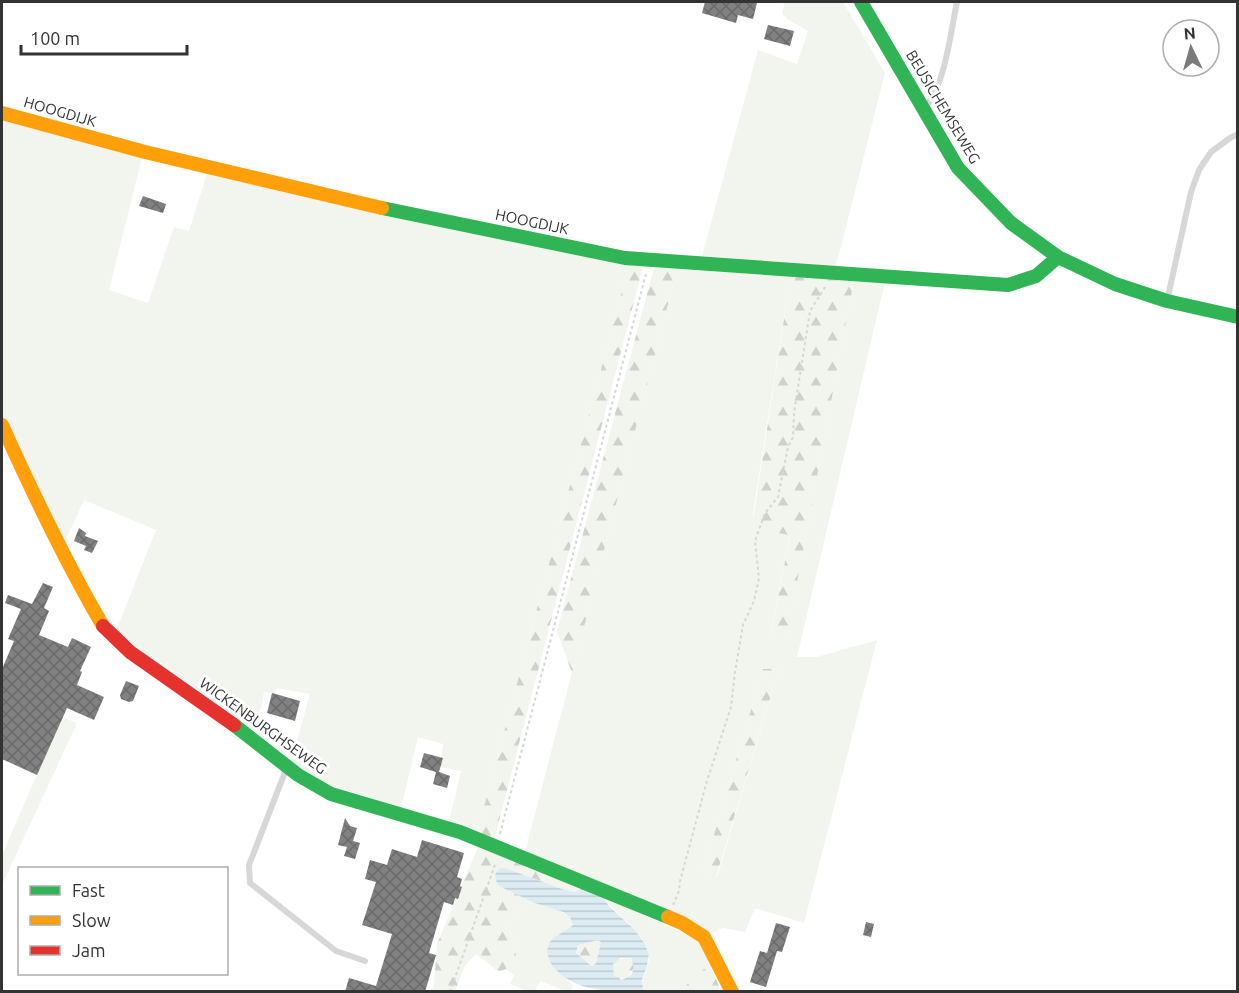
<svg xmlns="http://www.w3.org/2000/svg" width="1239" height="993" viewBox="0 0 1239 993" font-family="Ubuntu,sans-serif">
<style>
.grass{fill:#f1f5ed;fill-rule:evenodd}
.forest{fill:url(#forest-firs)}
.water{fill:url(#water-rules);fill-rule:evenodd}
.building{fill:url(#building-cross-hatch)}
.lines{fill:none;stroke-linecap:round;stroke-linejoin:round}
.path{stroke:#d6d6d6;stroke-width:2;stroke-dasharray:3 3;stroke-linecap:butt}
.lane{stroke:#d7d7d7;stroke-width:6}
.fast{stroke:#30b455;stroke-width:14}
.slow{stroke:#ff9f0a;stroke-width:14}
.jam{stroke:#e5322d;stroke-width:14}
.labels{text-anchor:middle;stroke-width:6;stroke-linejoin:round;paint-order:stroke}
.street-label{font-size:15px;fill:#333;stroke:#fff}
</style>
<defs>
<pattern id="forest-firs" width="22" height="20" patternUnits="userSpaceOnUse" patternTransform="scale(1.5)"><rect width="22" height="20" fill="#f1f5ed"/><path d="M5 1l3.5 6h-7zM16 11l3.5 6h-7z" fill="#cfd2cc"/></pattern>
<pattern id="water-rules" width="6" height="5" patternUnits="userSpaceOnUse" patternTransform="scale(1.5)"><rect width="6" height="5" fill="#ddebf3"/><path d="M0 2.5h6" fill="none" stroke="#becad1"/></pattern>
<pattern id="building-cross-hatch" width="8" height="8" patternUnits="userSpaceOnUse" patternTransform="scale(1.5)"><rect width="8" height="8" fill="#818181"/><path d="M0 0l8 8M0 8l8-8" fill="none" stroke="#6a6a6a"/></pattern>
</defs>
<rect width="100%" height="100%" fill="#fff"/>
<g class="grass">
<polygon points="785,2 843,2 885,73 836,266 702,256 758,50 797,64 808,31 787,19 782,13"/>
<polygon points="2,118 143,154 109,290 148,303 174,227 189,231 208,170 630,261 477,833 449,822 461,771 440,767 443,744 418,737 401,808 324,782 291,762 310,694 277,688 275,694 264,692 261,708 250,729 218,703 116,631 156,530 84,500 64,544 2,417"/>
<path d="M 678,266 L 791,274 L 753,512 L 754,529 L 790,534 L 770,637 L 786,640 L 854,280 L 885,282 L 797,657 L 817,657 L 877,640 L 804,923 L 755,908 L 745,932 L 723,928 L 708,935 L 525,852 ZM 763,669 L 779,669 L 717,877 L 703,872 Z"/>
<polygon points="62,717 77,723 2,885 2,855"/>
<path d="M 602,896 L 691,937 L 701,944 L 710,965 L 701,971 L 682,991 L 643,991 C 640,978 650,968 649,955 C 647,934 614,913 602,896 Z"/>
<polygon points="532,902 554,908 570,917 573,925 551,940 567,980 573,985 571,991 565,991 541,981 534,991 527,991 510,984 514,975 505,969 513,966 516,955 510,930 513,915"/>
</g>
<g class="forest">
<polygon points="630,261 644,263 494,840 477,833"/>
<polygon points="655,264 678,266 572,673 557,631"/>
<polygon points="791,274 854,280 786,641 770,638 790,535 754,529 752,526"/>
<polygon points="763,669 779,669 716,877 703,872"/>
<polygon points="478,847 583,888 575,892 562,889 505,868 499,868 521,896 532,902 513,915 510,930 516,955 513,966 499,972 476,954 465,966 455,991 431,992 434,984 437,944"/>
<polygon points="598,940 601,942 596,963 593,966 590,966 576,953 578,945"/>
<polygon points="628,958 631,959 634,968 627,978 619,979 614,976 613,964 617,960"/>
<polygon points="710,965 721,991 682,992 692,977"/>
</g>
<path class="water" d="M 500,868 L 505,868 L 562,889 L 575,892 L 583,888 L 602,896 L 609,906 L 635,930 L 645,944 L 649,954 L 647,966 L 642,980 L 643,991 C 608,991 574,993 552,965 C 548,958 545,950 550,942 C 555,935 566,931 573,925 L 570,917 L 563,912 L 532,902 L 499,886 C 495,880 493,873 500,868 ZM 598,940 L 601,942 L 596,963 L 593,966 L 590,965 L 576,953 L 578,945 ZM 621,958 L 631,958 L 634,968 L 631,975 L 622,980 L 614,976 L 613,964 Z"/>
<g class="building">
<polygon points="705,2 752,2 757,3 753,19 738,15 736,23 702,13"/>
<polygon points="768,25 794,31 790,46 764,39"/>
<polygon points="143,196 166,204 163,213 139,206"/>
<polygon points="79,528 86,533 85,536 98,541 92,553 84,550 86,546 74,541"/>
<polygon points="43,583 53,587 44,608 49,611 39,635 68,647 72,638 91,647 80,671 82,672 77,685 104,697 94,720 67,708 37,775 2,759 2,669 14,641 8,639 21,609 5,603 8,595 32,604"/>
<polygon points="126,681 139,686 133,701 129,702 121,699 120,695"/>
<polygon points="272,693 300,701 295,721 267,713"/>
<polygon points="424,753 443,758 439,772 450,776 447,788 433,784 436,772 420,767"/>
<polygon points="345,818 350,826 357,828 353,841 360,843 355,859 344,856 347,847 338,845"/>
<polygon points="422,840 464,853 457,877 462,879 460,886 462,887 458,899 455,898 453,905 444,902 429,953 436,955 425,992 345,992 349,978 376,986 392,934 362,925 376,882 365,879 370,860 387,865 392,849 417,857"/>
<polygon points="866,922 874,924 871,937 863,935"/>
<polygon points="776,923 790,927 782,952 777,951 766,987 750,982 760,951 767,953"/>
</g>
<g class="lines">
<g class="path">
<polyline points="500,834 646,274"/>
<polyline points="673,905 679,891 680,881 707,781 731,707 735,672 743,625 754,601 759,578 755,541 765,513 778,497 788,447 793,437 794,413 810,311 825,287"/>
<polyline points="450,992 496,862"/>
</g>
<g class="lane">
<path d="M 925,107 C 945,87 951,30 957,2"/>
<polyline points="1167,301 1191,192 1199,170 1211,152 1230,138 1238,134"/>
<polyline points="287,767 249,865 250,883 336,951 365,961"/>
</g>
<g class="fast">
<polyline points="861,2 958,168 1011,223 1058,257 1115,284 1167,301 1238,317"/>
<polyline points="382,208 625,258 1008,285 1036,276 1058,257"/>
<polyline points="234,725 298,775 331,794 460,832 668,917"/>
</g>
<g class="slow">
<polyline points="2,113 145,152 382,208"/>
<path d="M 2,425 C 33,494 65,561 103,626"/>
<polyline points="668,917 682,923 704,937 732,992"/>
</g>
<polyline class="jam" points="103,626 130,652 234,725"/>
</g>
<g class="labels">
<g class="street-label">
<text transform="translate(943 107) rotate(59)" y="5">BEUSICHEMSEWEG</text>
<text transform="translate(60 112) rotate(16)" y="5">HOOGDIJK</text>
<text transform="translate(532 222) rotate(12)" y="5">HOOGDIJK</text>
<text transform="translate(263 726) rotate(36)" y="5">WICKENBURGHSEWEG</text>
</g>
</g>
<rect width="1239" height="993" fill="none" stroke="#333333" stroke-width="6"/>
<rect x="18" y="867" width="210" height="108" fill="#ffffff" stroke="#adadad" stroke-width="1.5"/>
<rect x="30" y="886" width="30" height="9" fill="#30b455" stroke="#adadad" stroke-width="1.5"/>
<text x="72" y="897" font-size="18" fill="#333333">Fast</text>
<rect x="30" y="916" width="30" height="9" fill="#ff9f0a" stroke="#adadad" stroke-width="1.5"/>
<text x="72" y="927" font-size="18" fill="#333333">Slow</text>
<rect x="30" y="946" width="30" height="9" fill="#e5322d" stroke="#adadad" stroke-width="1.5"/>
<text x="72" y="957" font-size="18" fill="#333333">Jam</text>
<g transform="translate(1191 48) rotate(355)"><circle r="28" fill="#ffffff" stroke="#adadad" stroke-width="1.5"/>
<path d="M0-4.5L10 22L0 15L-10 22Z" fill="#7a7a7a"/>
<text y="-9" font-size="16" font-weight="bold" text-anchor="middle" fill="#333333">N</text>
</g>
<path d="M21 45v9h166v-9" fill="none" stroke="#333333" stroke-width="3"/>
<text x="30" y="45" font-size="18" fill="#333333" stroke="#ffffff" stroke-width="4.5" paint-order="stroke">100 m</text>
</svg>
